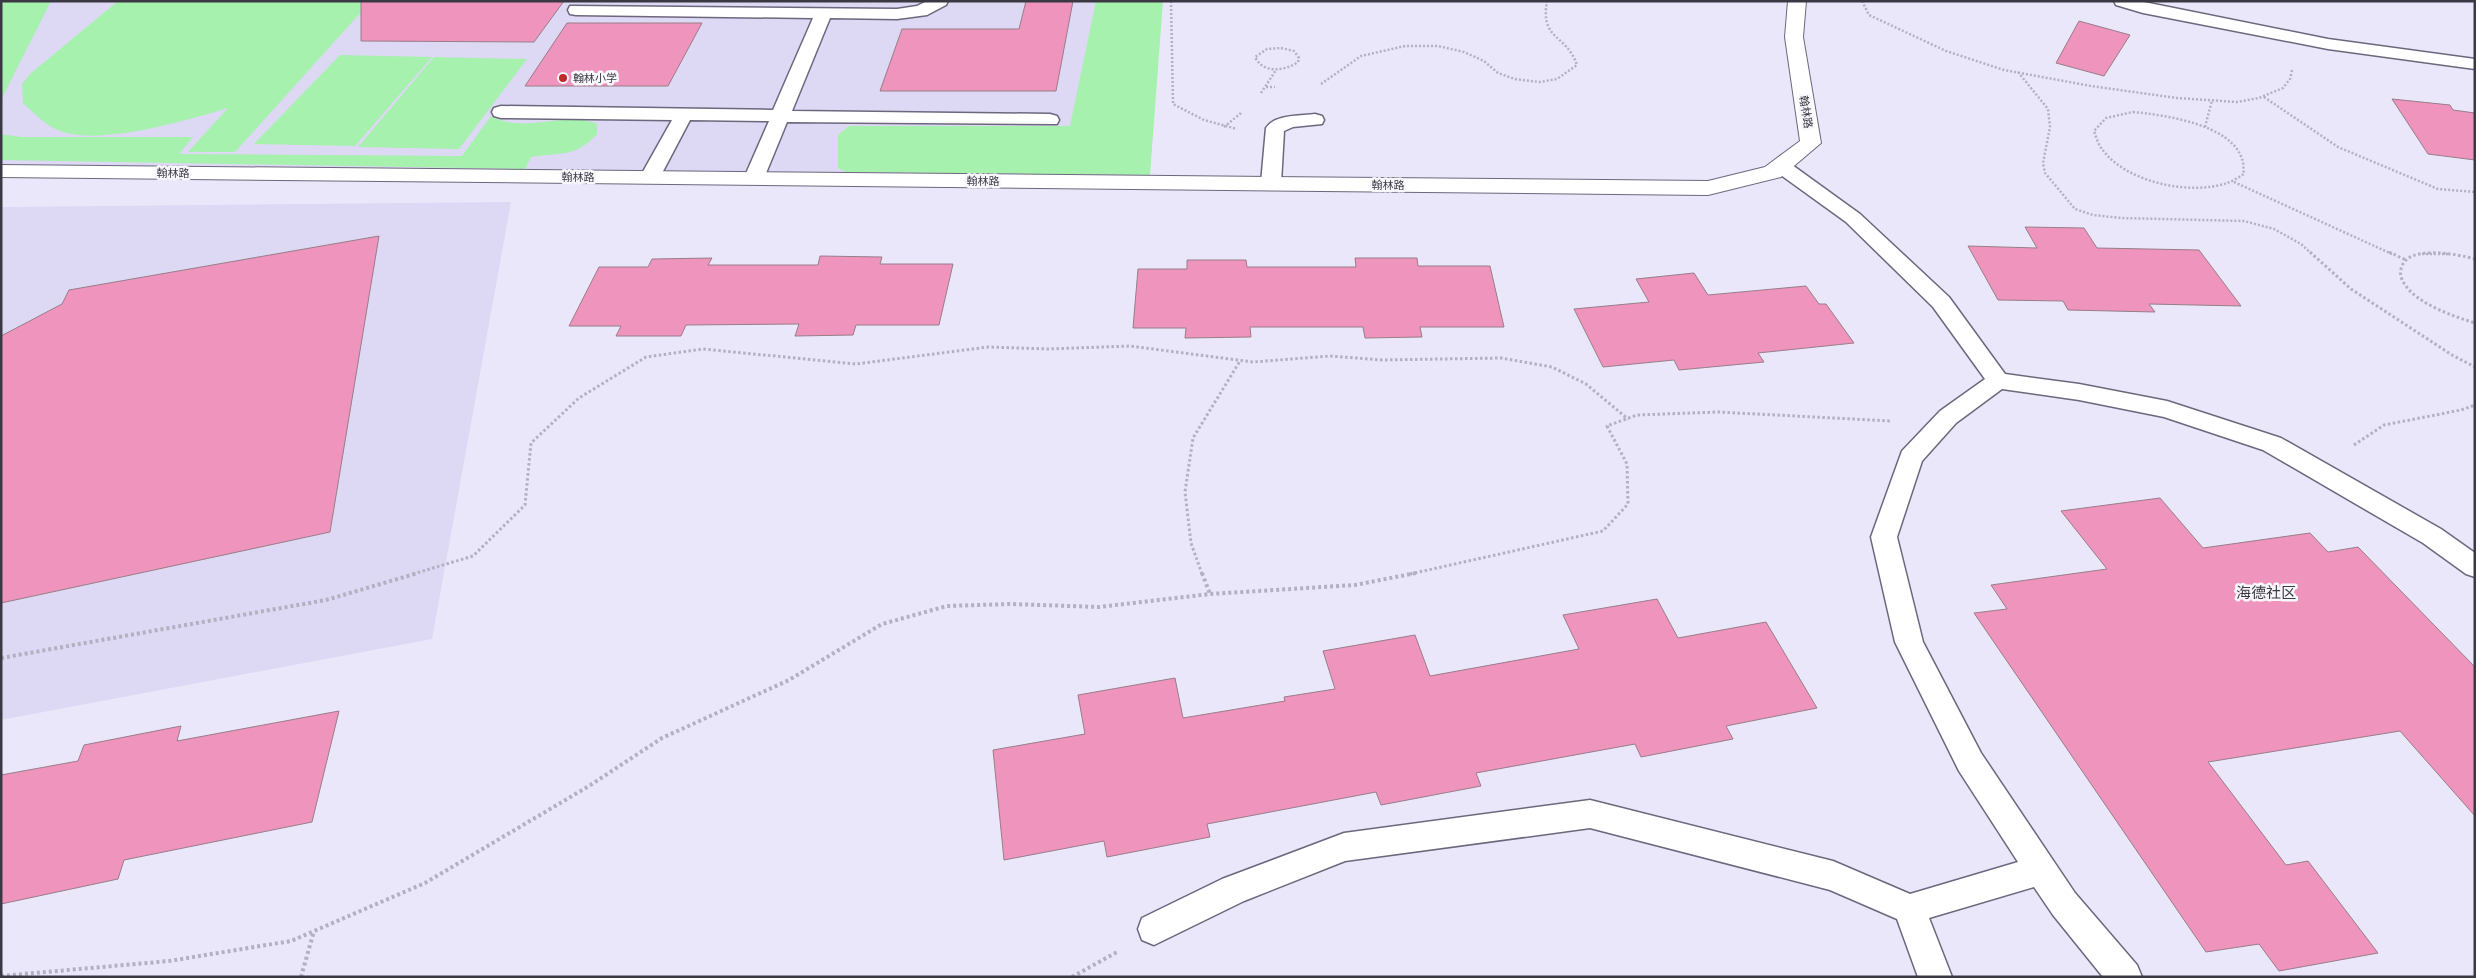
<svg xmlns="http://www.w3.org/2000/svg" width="2476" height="978" viewBox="0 0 2476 978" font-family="'PT Sans Narrow','Noto Sans SC',sans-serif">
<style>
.built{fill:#ddd8f3}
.green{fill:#a6f1ae}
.building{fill:#ef94bc;stroke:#977e88}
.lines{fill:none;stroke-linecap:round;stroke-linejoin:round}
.lane-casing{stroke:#6c677d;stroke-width:3}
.secondary-casing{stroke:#6c677d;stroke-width:2}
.path-far2{stroke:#b3b0c1;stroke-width:2.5;stroke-dasharray:2 2;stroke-linecap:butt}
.path-far1{stroke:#b3b0c1;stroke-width:3;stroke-dasharray:2.5 2.5;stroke-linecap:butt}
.path{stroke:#b3b0c1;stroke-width:4;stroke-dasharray:3 3;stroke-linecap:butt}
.lane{fill:#fff;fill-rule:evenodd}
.secondary{fill:#fff;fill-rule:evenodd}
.poi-dot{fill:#ba2b29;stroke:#f7f7fc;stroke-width:2}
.labels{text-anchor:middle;stroke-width:5;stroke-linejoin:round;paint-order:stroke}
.far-poi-label{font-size:11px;fill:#3a3842;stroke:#f7f7fc;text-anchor:start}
.far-street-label{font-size:11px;fill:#3a3842;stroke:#f7f7fc}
.neighbourhood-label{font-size:15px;fill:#3a3842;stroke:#f7f7fc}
</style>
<rect width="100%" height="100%" fill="#ebe7fb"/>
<g class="built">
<polygon points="1,1 1131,1 1115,182 1,171"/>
<polygon points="511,202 432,639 1,720 1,207"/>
</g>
<g class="green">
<polygon points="1,1 51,1 1,100"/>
<path d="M 118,1 L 371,1 L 235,152 L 188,152 L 228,108 C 187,120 104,145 63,132 C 47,127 35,114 23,103 L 22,84 L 30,74 Z"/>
<polygon points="1096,1 1163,1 1150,175 846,172 838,168 838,135 849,126 1070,126"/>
<polygon points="340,55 432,57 355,146 254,144"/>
<polygon points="434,57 527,59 459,149 358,147"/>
<path d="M 491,116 C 526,135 564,110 597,124 L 597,134 C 575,158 561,152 531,157 L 525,169 L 1,160 L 1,134 L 21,137 L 193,137 L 179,154 L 462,156 Z"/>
</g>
<g class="building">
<polygon points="361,1 564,1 534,42 361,41"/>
<polygon points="1026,1 1073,1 1056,91 880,91 902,29 1019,29"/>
<polygon points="2079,21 2130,35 2104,76 2056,63"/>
<polygon points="567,23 702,23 668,86 525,86"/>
<polygon points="2392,99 2450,105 2453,110 2475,113 2475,160 2428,154"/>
<polygon points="2025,227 2084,228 2097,248 2199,250 2241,306 2149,304 2155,312 2068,310 2063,301 1998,300 1968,246 2037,248"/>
<polygon points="379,236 330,532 1,603 1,336 62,304 69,290"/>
<polygon points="820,256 882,257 880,264 953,264 939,325 856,325 853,335 795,336 799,324 686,325 681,336 616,336 621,326 569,326 599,267 648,267 652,259 712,258 708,265 818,265"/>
<polygon points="1355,258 1417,258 1418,266 1490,266 1504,327 1420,327 1422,337 1365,338 1363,327 1250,327 1251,337 1185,338 1186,328 1133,328 1138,269 1187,269 1187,260 1246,260 1247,267 1356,267"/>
<polygon points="1694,273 1708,295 1806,286 1819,304 1826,304 1854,343 1758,353 1764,362 1679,370 1674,360 1603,367 1574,309 1649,302 1636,279"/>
<polygon points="2160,498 2203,548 2310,533 2328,552 2358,547 2475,667 2475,816 2400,731 2208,762 2286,865 2308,861 2378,953 2279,971 2259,944 2206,952 1974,613 2007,609 1991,585 2107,569 2061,511"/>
<polygon points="1657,599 1678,638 1766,622 1817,708 1726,726 1733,739 1641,757 1635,744 1476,773 1481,786 1381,805 1376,792 1207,824 1210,837 1107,857 1104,841 1004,860 993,750 1085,734 1078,695 1175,678 1183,718 1285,701 1284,697 1335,689 1323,651 1415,635 1430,676 1579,649 1563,615"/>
<polygon points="339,711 312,822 124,860 118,879 1,904 1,775 78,761 84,745 181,726 177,741"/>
</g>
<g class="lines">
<g class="lane-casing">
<g id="lane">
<polygon points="927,1 948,1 946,5 927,15 897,19 830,18 792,111 1050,114 1057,116 1059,120 1057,124 787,122 764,178 761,182 747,182 744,178 769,121 690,120 660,177 657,181 643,181 640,177 672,120 501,118 494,116 492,112 494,108 501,106 773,110 813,18 576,15 570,14 568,10 570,6 897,9 917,6"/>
<polygon points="2114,1 2139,1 2328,39 2475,59 2475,69 2328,49 2143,13 2116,5"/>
<path d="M 1315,114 L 1322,116 L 1324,120 L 1322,124 L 1293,127 L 1284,131 L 1281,183 L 1278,187 L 1264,187 L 1261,183 L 1266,128 C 1275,114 1300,116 1315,114 Z"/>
<polygon points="1781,160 1788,162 1860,214 1949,297 2005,374 2079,384 2167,401 2281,438 2441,529 2475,553 2475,577 2466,574 2423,543 2263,450 2164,417 2079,400 2002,389 1956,423 1922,461 1897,537 1923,642 1981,753 2075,893 2137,965 2142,977 2103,977 2053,915 2034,887 1929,918 1952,977 1918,977 1897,919 1830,890 1590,828 1345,861 1244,901 1154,945 1142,940 1138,929 1142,918 1222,879 1344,833 1590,800 1833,861 1910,894 2018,862 1959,771 1895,642 1871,537 1902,451 1940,411 1985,379 1933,307 1846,222 1774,170 1771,166 1774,162"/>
</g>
</g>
<g class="secondary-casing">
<polygon id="secondary" points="1788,1 1806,1 1803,37 1821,143 1781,177 1708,195 1,177 1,165 1708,181 1765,167 1800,141 1785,37"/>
</g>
<g class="path-far2">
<polyline points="1171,1 1173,104 1204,120 1237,129"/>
<polyline points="1862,1 1869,15 1946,51 2004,70 2091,86 2177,98 2237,102 2259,98 2283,88 2290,79 2292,70"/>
<path d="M 1281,48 L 1294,51 L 1299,58 L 1298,62 C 1285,71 1263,74 1255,57 L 1267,49 Z"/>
<polyline points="2018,72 2048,109 2050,127 2043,163 2045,173 2075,209 2093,215 2121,218 2244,221 2274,229 2301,244 2312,254"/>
<path d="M 1321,84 L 1361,56 L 1405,46 L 1438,46 L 1464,52 L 1484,61 L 1498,73 L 1515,79 L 1540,82 L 1557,79 L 1577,65 C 1566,33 1540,41 1547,1"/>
<polyline points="1266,87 1275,87"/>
<polyline points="1261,93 1276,70"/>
<polyline points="2264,97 2338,147 2438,189 2475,192"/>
<path d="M 2133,112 C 2164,115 2231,124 2242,159 C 2244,163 2243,169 2244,174 C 2239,177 2233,181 2227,183 C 2190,196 2125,182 2102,149 C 2098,144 2096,137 2094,131 L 2106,118 Z"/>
<polyline points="1224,127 1241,113"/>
<polyline points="2205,127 2212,100"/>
<polyline points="2234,182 2392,254"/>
<polyline points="2422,254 2448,254"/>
</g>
<g class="path-far1">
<polyline points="2310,252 2351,289 2452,355 2475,367"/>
<polyline points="2389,252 2406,260"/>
<path d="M 2475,259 C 2457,254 2406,244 2401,269 C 2399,277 2404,284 2409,290 C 2426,307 2453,316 2475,323"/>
<polyline points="2354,445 2384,425 2461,410 2475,405"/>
<polyline points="413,574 473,556 525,505 531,443 579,398 646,357 703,349 856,364 988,347 1048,349 1130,346 1253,362 1330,356 1382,360 1501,358 1552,367 1586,384 1628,419"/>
<polyline points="1202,574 1191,543 1185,492 1193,438 1240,361"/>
<polyline points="1410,574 1603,531 1628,504 1627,464 1607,426 1637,415 1718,412 1891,421"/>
</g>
<g class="path">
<polyline points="1202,573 1210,594"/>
<polyline points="1,658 326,600 418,573"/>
<polyline points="1,976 169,961 291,941 425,883 589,786 662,738 789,680 882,624 947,606 1011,604 1099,607 1210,594 1355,585 1416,573"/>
<polyline points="301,977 314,931"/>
<polyline points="1072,977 1117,952"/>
</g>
<use href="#lane" class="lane"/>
<use href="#secondary" class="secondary"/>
</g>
<circle class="poi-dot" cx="563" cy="78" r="5"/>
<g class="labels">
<g class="far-poi-label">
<text x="573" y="82">翰林小学</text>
</g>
<g class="far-street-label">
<text transform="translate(1806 112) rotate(81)" y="4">翰林路</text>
<text transform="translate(173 173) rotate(1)" y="4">翰林路</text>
<text transform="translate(578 177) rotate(1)" y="4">翰林路</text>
<text transform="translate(983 181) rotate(1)" y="4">翰林路</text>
<text transform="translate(1388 185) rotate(1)" y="4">翰林路</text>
</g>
<g class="neighbourhood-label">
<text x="2266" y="598">海德社区</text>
</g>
</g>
<rect width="2476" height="978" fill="none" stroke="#3a3842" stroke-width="5"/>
</svg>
